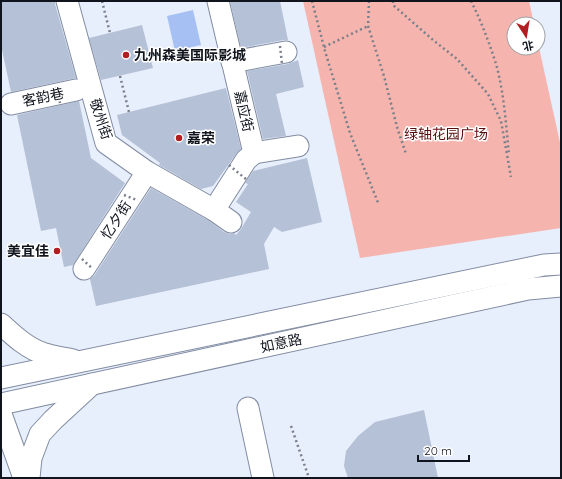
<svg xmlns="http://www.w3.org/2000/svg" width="562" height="479" viewBox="0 0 562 479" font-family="Quicksand,'Noto Sans SC',sans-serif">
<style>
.green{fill:#f5b5ae}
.water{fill:#a6c0f3}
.building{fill:#b5c1d6}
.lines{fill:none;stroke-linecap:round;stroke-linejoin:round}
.minor-casing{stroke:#828da2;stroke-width:23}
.path{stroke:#7a7f8a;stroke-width:2.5;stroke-dasharray:2 3;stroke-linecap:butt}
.minor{stroke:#fff;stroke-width:21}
.path-bridge{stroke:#7a7f8a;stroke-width:2.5;stroke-dasharray:2 3;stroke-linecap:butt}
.poi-dot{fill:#b01e21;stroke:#fff;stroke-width:1.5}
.labels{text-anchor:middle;stroke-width:3;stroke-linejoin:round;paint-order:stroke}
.poi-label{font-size:14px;font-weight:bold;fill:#10141c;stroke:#fff;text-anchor:start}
.street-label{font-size:14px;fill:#10141c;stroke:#fff}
.park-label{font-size:14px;fill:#580c0d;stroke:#fff}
</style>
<rect width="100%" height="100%" fill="#e7eefc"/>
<polygon class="green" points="303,1 529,1 534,24 514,24 514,48 538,48 538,43 561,147 561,228 360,258"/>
<polygon class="water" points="193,10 201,45 175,51 167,16"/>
<g class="building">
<polygon points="1,1 55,1 55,4 76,78 11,92 1,45"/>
<polygon points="230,1 280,1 288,40 284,40 241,48"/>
<polygon points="142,25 153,68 101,80 89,38"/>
<polygon points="298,60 304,87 276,94 286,136 263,139 247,71 288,64"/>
<polygon points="226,88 241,149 236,154 226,168 213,186 201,189 159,165 160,163 122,135 117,115"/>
<polygon points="79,101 91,158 125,183 73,265 64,267 56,228 41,231 17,115"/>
<polygon points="307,158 322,222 282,232 274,227 264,244 269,269 96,306 90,279 94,276 151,188 208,220 224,232 230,234 234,233 236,235 241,229 251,212 236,202 248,184 245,183 253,171"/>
<polygon points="424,410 438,478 348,478 344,466 346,451 358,436 375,422"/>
</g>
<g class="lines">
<g class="minor-casing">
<g id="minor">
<polyline points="67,1 106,143 147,172 214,210 231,222"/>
<polyline points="232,62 286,52"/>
<polyline points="11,104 76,90"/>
<polyline points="254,153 298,146"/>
<polyline points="214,210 246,160 254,153 218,1"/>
<polyline points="84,269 147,172"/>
<path d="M 1,324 C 14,336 28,349 45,354 C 54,357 64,358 73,360"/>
<polyline points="1,378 544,265 561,264"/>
<polyline points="1,404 528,289 561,286"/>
<polyline points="248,408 263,478"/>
<polyline points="1,414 24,478"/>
<polyline points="29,478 31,458 40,434 53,420 92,384"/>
</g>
</g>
<g class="path">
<polyline points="102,1 110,33"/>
<polyline points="312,1 325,51 350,133 379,205"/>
<polyline points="369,1 368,26 384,76 397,127 406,154"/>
<polyline points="393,1 393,5 433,40 457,59 488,94 501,121 511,177"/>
<path d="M 471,1 C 481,21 489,42 496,64 C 504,92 506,125 509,155"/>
<polyline points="324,47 368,26"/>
<polyline points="120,76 129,112"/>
<polyline points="291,426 309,478"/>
</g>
<use href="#minor" class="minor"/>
<g class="path-bridge">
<polyline points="280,46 282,64"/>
<polyline points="55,87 60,103"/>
<polyline points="229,165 247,180"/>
<polyline points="124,195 137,200"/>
<polyline points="82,259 93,269"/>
</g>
</g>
<g class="poi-dot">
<circle cx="126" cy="55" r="4"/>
<circle cx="179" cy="138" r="4"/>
<circle cx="57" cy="251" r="4"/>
</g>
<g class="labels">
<g class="poi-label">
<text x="134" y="60">九州森美国际影城</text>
<text x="187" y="143">嘉荣</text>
<text x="49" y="256" text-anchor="end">美宜佳</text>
</g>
<g class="street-label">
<text transform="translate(43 97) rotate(-12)" y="5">客韵巷</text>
<text transform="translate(244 111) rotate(77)" y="5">嘉应街</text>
<text transform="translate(101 119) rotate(72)" y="5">敬州街</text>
<text transform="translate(116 220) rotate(-57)" y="5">忆夕街</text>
<text transform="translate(281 343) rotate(-12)" y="5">如意路</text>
</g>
<g class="park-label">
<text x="446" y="139">绿轴花园广场</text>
</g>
</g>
<rect width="562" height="479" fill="none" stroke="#10141c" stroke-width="4"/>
<g transform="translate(526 36) rotate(168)"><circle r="19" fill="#ffffff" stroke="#9fa1a4"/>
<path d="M0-3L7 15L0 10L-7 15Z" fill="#b01e21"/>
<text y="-6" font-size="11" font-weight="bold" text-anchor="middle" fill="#10141c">北</text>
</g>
<path d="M418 455v6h51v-6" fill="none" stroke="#10141c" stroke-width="2"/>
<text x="424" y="455" font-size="12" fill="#10141c" stroke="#ffffff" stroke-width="3" paint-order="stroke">20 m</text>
</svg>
